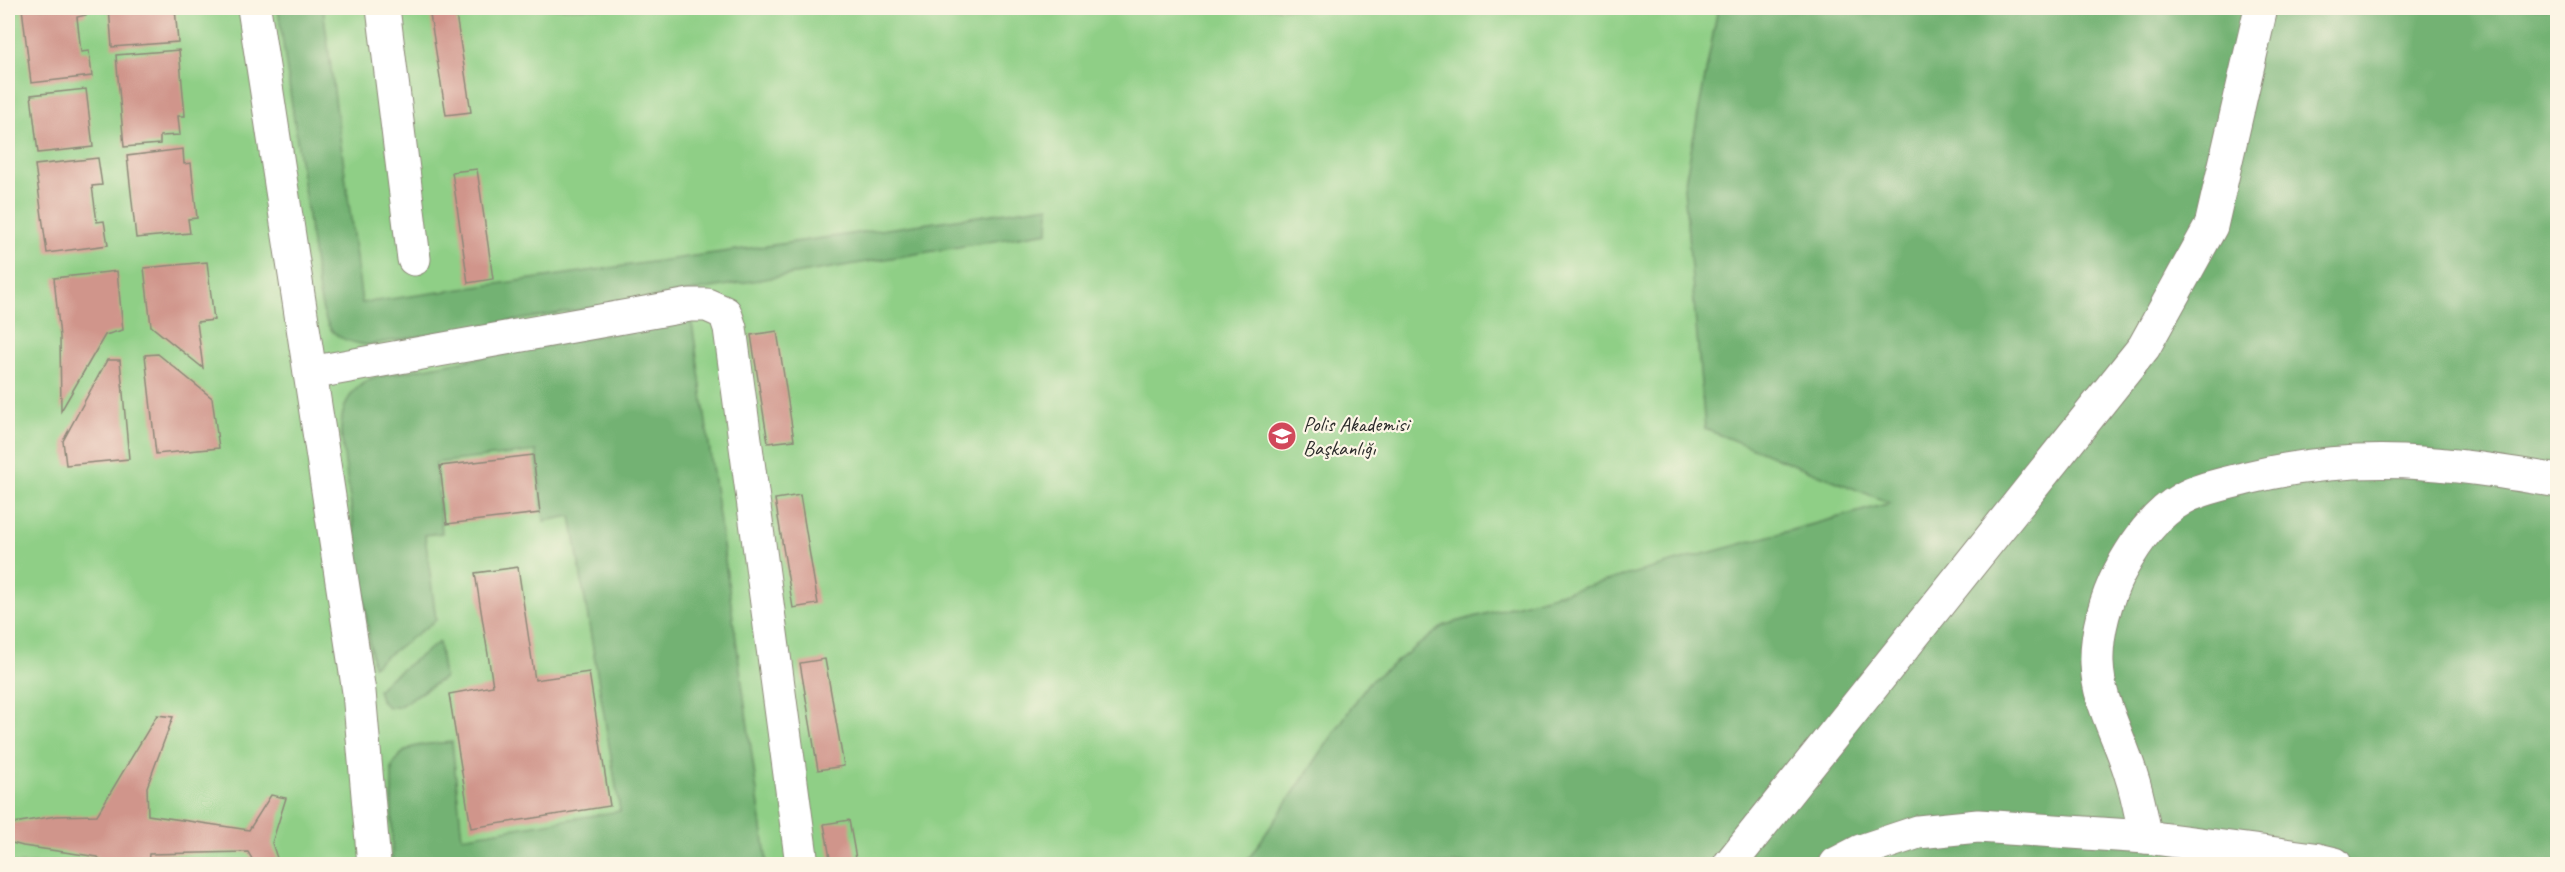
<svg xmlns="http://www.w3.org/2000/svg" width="2565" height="872" viewBox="0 0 2565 872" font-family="Caveat,sans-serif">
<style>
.green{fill:#8fcf86;stroke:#5d7d58;stroke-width:1.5}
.forest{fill:#73b273;stroke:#4f6e4f;stroke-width:1.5}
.building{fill:#d0958b}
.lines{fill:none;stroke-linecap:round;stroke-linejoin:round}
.minor-casing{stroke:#8c8878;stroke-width:35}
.minor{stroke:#fff;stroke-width:33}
.labels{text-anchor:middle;stroke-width:4.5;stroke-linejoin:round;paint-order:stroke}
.poi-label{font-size:21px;fill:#2b2b2b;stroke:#fcf5e5;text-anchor:start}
</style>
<rect width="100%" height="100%" fill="#fcf5e5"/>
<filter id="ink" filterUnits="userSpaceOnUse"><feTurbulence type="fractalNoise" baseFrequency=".0167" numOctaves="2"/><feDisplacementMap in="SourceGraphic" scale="12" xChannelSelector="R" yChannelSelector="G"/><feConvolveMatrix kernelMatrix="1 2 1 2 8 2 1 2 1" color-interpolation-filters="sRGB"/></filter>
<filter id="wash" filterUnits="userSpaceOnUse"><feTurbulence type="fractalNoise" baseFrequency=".008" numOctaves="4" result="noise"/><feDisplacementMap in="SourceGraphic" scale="24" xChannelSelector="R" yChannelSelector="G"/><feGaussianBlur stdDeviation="1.35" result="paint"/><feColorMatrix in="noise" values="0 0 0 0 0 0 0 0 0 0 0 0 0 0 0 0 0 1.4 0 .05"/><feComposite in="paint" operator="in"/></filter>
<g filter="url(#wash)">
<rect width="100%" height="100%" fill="#ece5c6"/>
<rect class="green" x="8" y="8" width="2549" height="856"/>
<g class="forest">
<path d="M 278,8 L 323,8 L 362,303 L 1049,206 L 1048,232 L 367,345 C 329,340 326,327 319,293 Z"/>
<polygon points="1718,8 2557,8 2557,864 1245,864 1368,683 1445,625 1890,503 1705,429 1684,188"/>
<path d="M 683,320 L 692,324 L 695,343 L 767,864 L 392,864 L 392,767 C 405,741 425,745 452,742 L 462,837 L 620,811 L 571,516 L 544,521 L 536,451 L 436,463 L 442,533 L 425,535 L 436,620 L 373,666 L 341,433 C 341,407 348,390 372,378 Z"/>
<polygon points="439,642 444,678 398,707 388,707 382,702 378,690 386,681"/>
</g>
<g id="blocks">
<g class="building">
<polygon points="22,8 85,8 86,15 77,17 81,52 89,51 92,76 31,83"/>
<polygon points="109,8 175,8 178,42 112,47"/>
<polygon points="429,8 455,8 471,112 446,115"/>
<polygon points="179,50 185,116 178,116 180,135 160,136 160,144 124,147 116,55"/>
<polygon points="86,89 93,147 38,153 31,95"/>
<polygon points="183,149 184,164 191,163 197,218 188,219 190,233 136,238 127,156"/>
<polygon points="98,158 102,185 92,186 97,222 104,221 108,245 47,253 35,165"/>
<polygon points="477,169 493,279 468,283 452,172"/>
<polygon points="207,262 214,320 197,322 203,368 151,326 144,268"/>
<polygon points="117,271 123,330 105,335 61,411 60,337 54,278"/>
<polygon points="777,331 794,440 768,443 751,335"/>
<polygon points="158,354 212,398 219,448 156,454 145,355"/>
<polygon points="107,360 120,360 129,459 66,465 63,441"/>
<polygon points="533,455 540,513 447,524 440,466"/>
<polygon points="800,495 818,604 793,608 775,499"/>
<polygon points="518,567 535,680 589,672 610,806 471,828 449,694 493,686 475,573"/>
<polygon points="825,659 844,766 818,770 800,663"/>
<polygon points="157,715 173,717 147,787 148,815 249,830 271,795 286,798 272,843 279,864 255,864 248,852 149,854 148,864 103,864 98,857 23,846 8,842 8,824 56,816 97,815"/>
<polygon points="849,820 857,864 831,864 824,824"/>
</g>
</g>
</g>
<g filter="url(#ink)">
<use href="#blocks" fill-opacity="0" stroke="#8c8878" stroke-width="1.5"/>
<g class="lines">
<g class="minor-casing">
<g id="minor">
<polyline points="254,8 359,692 374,864"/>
<polyline points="383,8 414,259"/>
<polyline points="310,373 690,305 707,305 725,313 730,328 802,864"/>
<path d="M 2146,837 C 2141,816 2138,795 2131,775 C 2120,737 2098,703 2097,663 C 2096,632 2106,598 2120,571 C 2134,545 2155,514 2182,499 C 2198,489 2228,483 2247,478 C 2359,450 2446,462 2558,481"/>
<polyline points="1730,864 2144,347 2211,226 2261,8"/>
<polyline points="1836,864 1861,851 1918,832 1978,826 2146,837 2314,859 2335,864"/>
</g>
</g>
<use href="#minor" class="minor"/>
</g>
</g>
<defs>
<g id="university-disc" transform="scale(1.5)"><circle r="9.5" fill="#d1495b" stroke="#fcf5e5"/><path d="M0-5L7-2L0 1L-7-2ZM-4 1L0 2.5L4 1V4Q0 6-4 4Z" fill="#fff"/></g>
</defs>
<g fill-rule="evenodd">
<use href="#university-disc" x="1282" y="436"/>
</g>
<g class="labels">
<g class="poi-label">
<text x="1303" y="431">Polis Akademisi<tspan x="1303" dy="24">Başkanlığı</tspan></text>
</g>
</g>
<rect width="2565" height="872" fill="none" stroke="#fcf5e5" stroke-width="30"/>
</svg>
